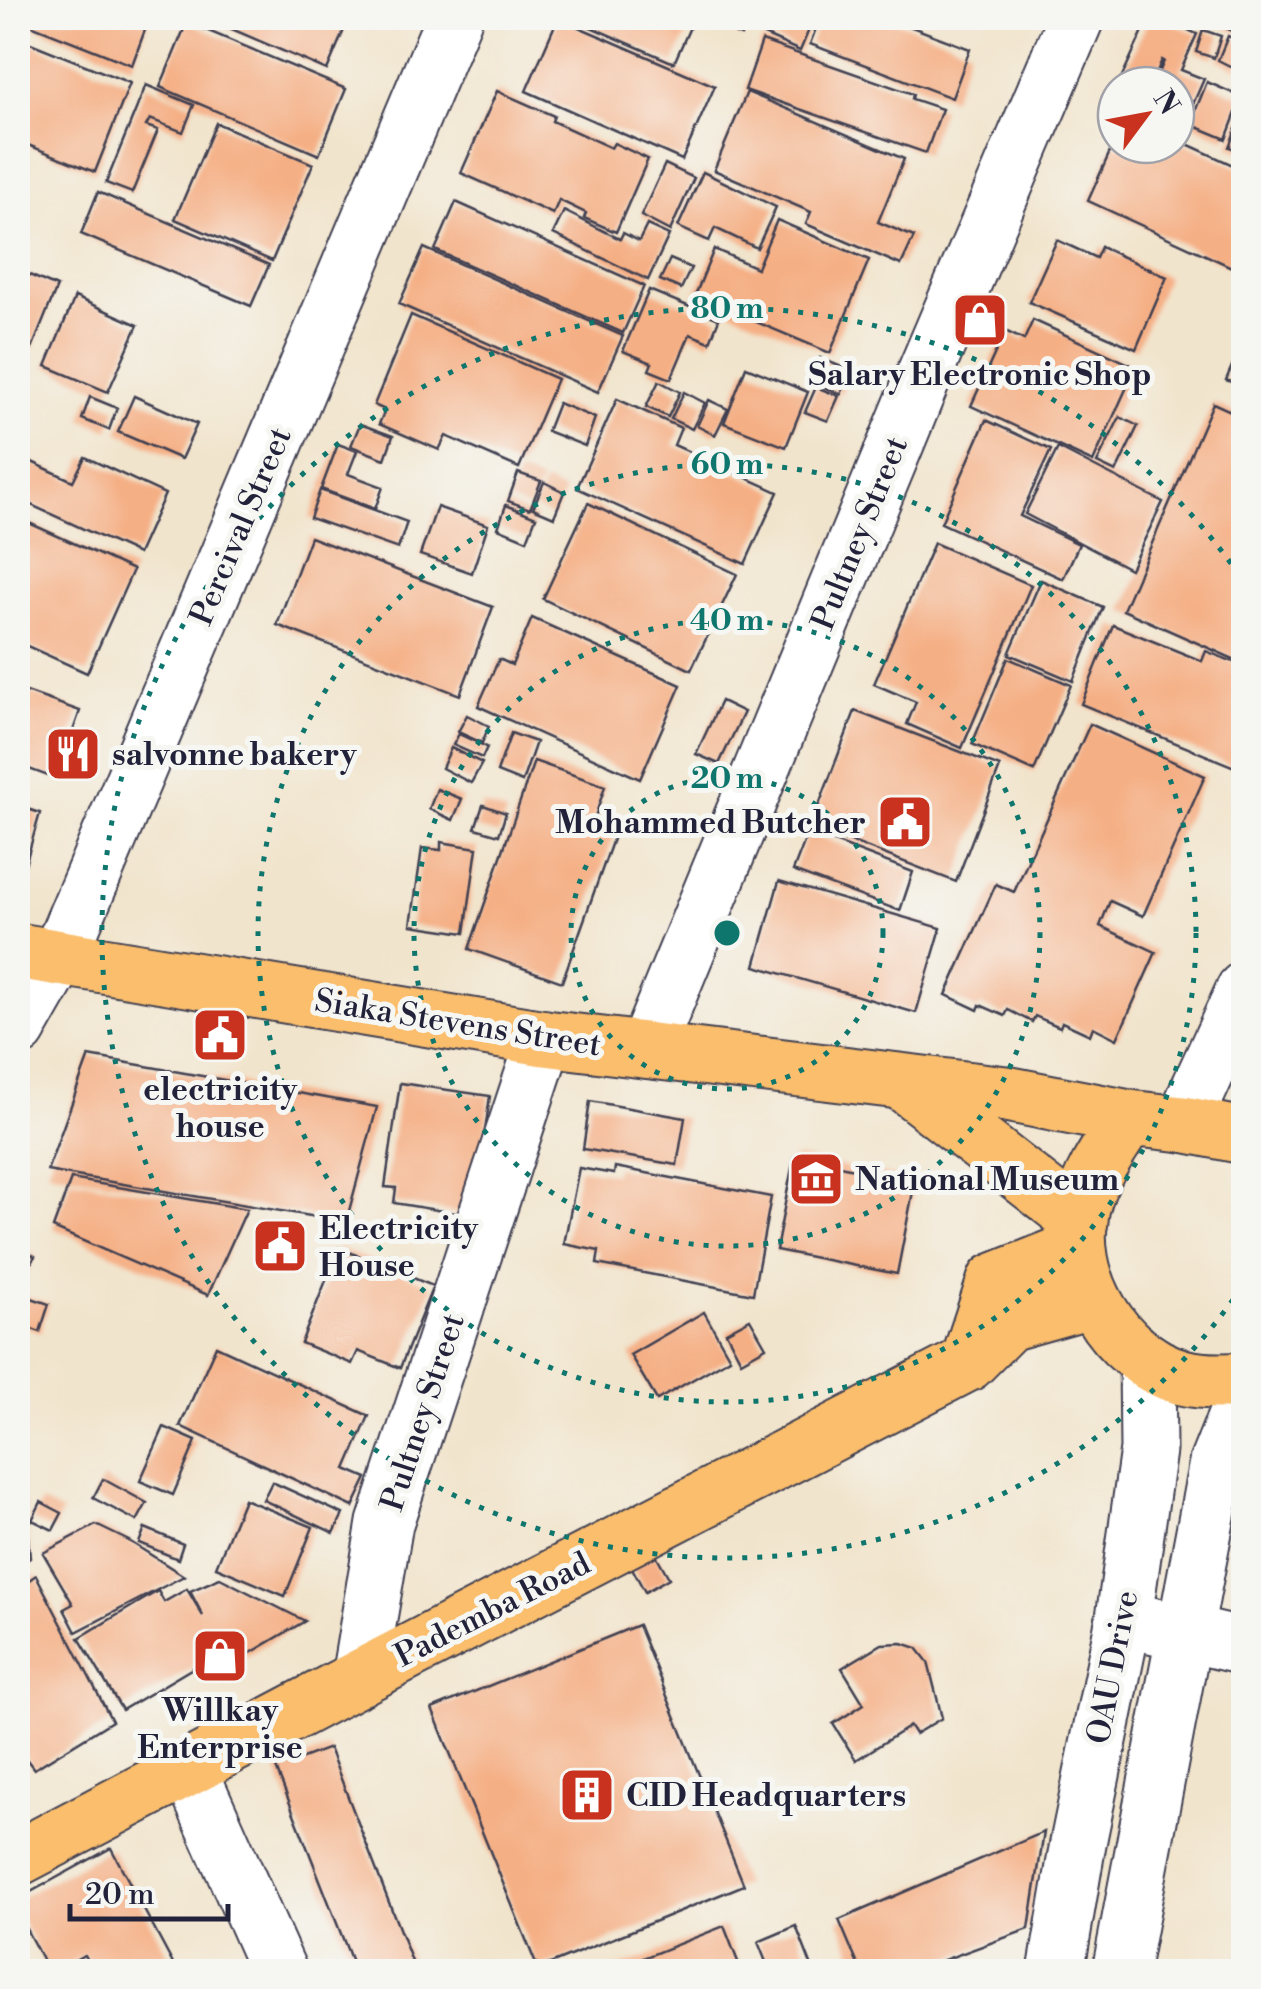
<svg xmlns="http://www.w3.org/2000/svg" width="1261" height="1989" viewBox="0 0 1261 1989" font-family="'Libre Bodoni',serif">
<style>
.building{fill:#f5af84}
.lines{fill:none;stroke-linecap:round;stroke-linejoin:round}
.minor-casing{stroke:#413f51;stroke-width:59}
.major-casing{stroke:#413f51;stroke-width:59}
.minor{stroke:#fff;stroke-width:55}
.major{stroke:#fabe6d;stroke-width:55}
.ring{fill:none;stroke:#0f766e;stroke-width:5;stroke-dasharray:5 10}
.labels{text-anchor:middle;stroke-width:10;stroke-linejoin:round;paint-order:stroke}
.poi-label{font-size:32px;font-weight:bold;fill:#22223b;stroke:#f6f6f2;text-anchor:start}
.street-label{font-size:32px;fill:#22223b;stroke:#f6f6f2}
.centre{fill:#0f766e;stroke:#f6f6f2;stroke-width:5}
.ring-label{font-size:30px;text-anchor:middle;font-weight:bold;fill:#0f766e;stroke:#f6f6f2;stroke-width:10;stroke-linejoin:round;paint-order:stroke}
</style>
<rect width="100%" height="100%" fill="#f6f6f2"/>
<filter id="ink" filterUnits="userSpaceOnUse"><feTurbulence type="fractalNoise" baseFrequency=".01" numOctaves="2"/><feDisplacementMap in="SourceGraphic" scale="20" xChannelSelector="R" yChannelSelector="G"/><feConvolveMatrix kernelMatrix="1 2 1 2 8 2 1 2 1" color-interpolation-filters="sRGB"/></filter>
<filter id="wash" filterUnits="userSpaceOnUse"><feTurbulence type="fractalNoise" baseFrequency=".0048" numOctaves="4" result="noise"/><feDisplacementMap in="SourceGraphic" scale="40" xChannelSelector="R" yChannelSelector="G"/><feGaussianBlur stdDeviation="2.25" result="paint"/><feColorMatrix in="noise" values="0 0 0 0 0 0 0 0 0 0 0 0 0 0 0 0 0 1.4 0 .05"/><feComposite in="paint" operator="in"/></filter>
<g filter="url(#wash)">
<rect width="100%" height="100%" fill="#f1e4cc"/>
<g id="blocks">
<g class="building">
<polygon points="18,18 135,18 148,22 132,65 18,20"/>
<polygon points="206,18 349,18 327,70"/>
<polygon points="558,18 715,86 682,160 526,91"/>
<polygon points="570,18 694,18 674,63"/>
<polygon points="698,18 749,18 741,36"/>
<polygon points="771,18 808,18 813,20 800,51 764,35"/>
<polygon points="820,18 888,18 970,49 952,98 810,44"/>
<polygon points="1149,18 1162,18 1197,34 1181,70 1204,79 1182,129 1176,127 1176,85 1154,85 1164,61 1162,60 1151,85 1118,85"/>
<polygon points="1203,18 1244,18 1244,36"/>
<polygon points="187,22 346,89 319,155 160,87"/>
<polygon points="1203,30 1221,36 1214,58 1196,52"/>
<polygon points="1228,36 1244,44 1244,52 1236,69 1218,60"/>
<polygon points="18,38 130,83 95,172 18,141"/>
<polygon points="762,41 913,94 912,99 942,109 926,153 745,90"/>
<polygon points="1207,82 1242,97 1226,139 1190,124"/>
<polygon points="146,85 194,105 183,132 150,119 146,126 158,130 132,193 106,183"/>
<polygon points="497,91 554,116 552,121 611,148 614,143 648,159 616,232 584,218 586,213 559,200 553,214 461,173"/>
<polygon points="747,92 904,159 878,222 914,237 901,265 806,224 811,212 714,170"/>
<polygon points="1244,108 1244,152 1229,147"/>
<polygon points="216,123 313,164 272,261 175,219"/>
<polygon points="1176,139 1244,170 1244,252 1236,269 1088,201 1113,145 1176,145"/>
<polygon points="665,164 694,178 670,231 641,216"/>
<polygon points="703,172 776,207 757,248 715,228 709,241 678,227"/>
<polygon points="98,192 269,265 251,306 81,234"/>
<polygon points="456,202 644,286 623,333 435,250"/>
<polygon points="564,211 620,239 623,233 639,241 647,225 669,235 648,280 553,234"/>
<polygon points="777,220 869,260 830,353 695,296 714,249 757,268"/>
<polygon points="1057,240 1096,258 1101,247 1167,277 1136,349 1029,302"/>
<polygon points="424,248 623,336 598,392 399,304"/>
<polygon points="670,259 691,268 681,289 660,280"/>
<polygon points="18,270 57,287 18,383"/>
<polygon points="649,290 719,319 710,342 690,334 671,379 649,370 652,363 623,351"/>
<polygon points="75,297 138,325 108,392 46,366"/>
<polygon points="411,315 557,379 519,468 446,436 439,450 379,424 385,410 374,405"/>
<polygon points="1033,320 1136,367 1093,462 971,406 1005,331 1024,340"/>
<polygon points="1244,338 1244,387 1226,380"/>
<polygon points="820,358 851,371 841,394 810,381"/>
<polygon points="746,367 808,392 786,447 724,423"/>
<polygon points="659,381 680,392 668,417 646,407"/>
<polygon points="816,387 839,396 828,421 805,412"/>
<polygon points="684,392 705,403 692,429 671,419"/>
<polygon points="134,396 197,424 181,459 118,432"/>
<polygon points="90,397 117,408 109,430 82,419"/>
<polygon points="617,399 681,428 674,445 778,492 745,564 577,488"/>
<polygon points="709,400 728,409 715,435 697,426"/>
<polygon points="558,403 595,418 585,446 547,431"/>
<polygon points="1213,403 1244,417 1244,648 1238,661 1123,610"/>
<polygon points="1120,417 1138,426 1116,472 1097,463"/>
<polygon points="986,420 1051,450 1020,516 1079,544 1063,579 941,523"/>
<polygon points="360,424 393,436 385,459 351,446"/>
<polygon points="338,444 357,451 348,474 383,487 375,509 321,489"/>
<polygon points="1058,448 1163,502 1130,569 1025,514"/>
<polygon points="19,456 73,481 85,457 165,494 138,554 18,499"/>
<polygon points="518,473 541,481 530,509 508,501"/>
<polygon points="544,482 564,492 554,517 533,508"/>
<polygon points="320,490 407,522 398,549 310,518"/>
<polygon points="588,503 737,574 691,670 543,599"/>
<polygon points="506,505 536,517 527,540 498,528"/>
<polygon points="437,507 488,525 472,573 420,555"/>
<polygon points="18,518 133,570 87,673 18,642"/>
<polygon points="310,537 493,607 460,695 277,625"/>
<polygon points="934,543 1031,585 962,748 907,724 916,702 874,684"/>
<polygon points="1041,580 1103,607 1073,681 1009,654"/>
<polygon points="532,618 681,685 640,779 478,706 499,659 512,665"/>
<polygon points="1113,625 1202,661 1206,651 1244,666 1244,771 1081,704"/>
<polygon points="1008,658 1071,685 1034,771 972,744"/>
<polygon points="18,689 80,711 56,779 18,765"/>
<polygon points="721,701 744,712 719,764 696,754"/>
<polygon points="855,711 1000,767 956,882 811,826"/>
<polygon points="467,715 489,726 482,743 458,732"/>
<polygon points="1090,724 1205,776 1143,916 1110,901 1100,926 1156,952 1117,1039 1093,1027 1090,1035 1062,1022 1060,1027 1035,1016 1032,1022 1008,1010 1005,1016 980,1005 978,1010 946,995 996,884 1014,892"/>
<polygon points="511,733 536,742 522,782 497,772"/>
<polygon points="459,734 487,747 482,758 453,745"/>
<polygon points="451,748 482,763 471,783 442,768"/>
<polygon points="534,761 605,786 595,817 618,825 562,982 469,949"/>
<polygon points="437,789 462,799 453,820 429,809"/>
<polygon points="483,805 506,813 499,835 475,828"/>
<polygon points="18,806 40,813 21,879 18,878"/>
<polygon points="808,832 913,872 900,911 793,871"/>
<polygon points="441,842 477,848 465,933 411,925 422,848 441,850"/>
<polygon points="779,881 941,928 916,1013 755,966"/>
<polygon points="89,1056 377,1107 346,1222 47,1171"/>
<polygon points="400,1083 490,1096 473,1216 394,1203 396,1188 385,1187"/>
<polygon points="590,1101 685,1118 677,1165 583,1149"/>
<polygon points="794,1157 915,1181 897,1274 776,1250"/>
<polygon points="615,1167 771,1197 753,1294 597,1264 599,1251 564,1244 579,1168 614,1174"/>
<polygon points="71,1179 247,1209 208,1295 53,1228"/>
<polygon points="18,1248 35,1256 18,1290"/>
<polygon points="339,1248 433,1286 400,1368 358,1351 352,1364 301,1343"/>
<polygon points="20,1294 49,1304 40,1332 18,1324 18,1302"/>
<polygon points="704,1312 730,1358 657,1400 630,1355"/>
<polygon points="750,1319 766,1347 741,1361 726,1332"/>
<polygon points="216,1346 369,1416 346,1469 367,1478 353,1507 180,1426"/>
<polygon points="164,1427 196,1441 173,1495 140,1481"/>
<polygon points="103,1479 147,1503 137,1521 93,1498"/>
<polygon points="272,1482 343,1514 334,1533 263,1500"/>
<polygon points="244,1499 313,1527 285,1596 216,1567"/>
<polygon points="18,1500 25,1504 30,1558 18,1567"/>
<polygon points="41,1502 62,1513 53,1530 32,1520"/>
<polygon points="96,1525 129,1541 184,1576 76,1632 64,1609 73,1604 43,1553"/>
<polygon points="145,1528 183,1544 178,1559 139,1543"/>
<polygon points="655,1553 669,1578 645,1592 631,1566"/>
<polygon points="36,1575 112,1721 34,1769 18,1748 18,1588"/>
<polygon points="220,1578 305,1621 232,1664 223,1650 122,1710 79,1638 158,1591 164,1602 187,1589 203,1616 190,1591"/>
<polygon points="638,1625 744,1885 538,1969 432,1709"/>
<polygon points="902,1643 917,1648 928,1662 942,1718 915,1734 910,1726 856,1760 833,1724 864,1704 842,1668 882,1644"/>
<polygon points="329,1748 416,1972 356,1972 276,1768"/>
<polygon points="1044,1832 1029,1929 911,1972 861,1972 839,1920"/>
<polygon points="111,1848 173,1964 158,1972 93,1972 84,1955 54,1972 49,1972 18,1914 18,1899"/>
<polygon points="724,1926 742,1972 610,1972 610,1971"/>
<polygon points="796,1926 814,1972 770,1972 758,1942"/>
</g>
</g>
</g>
<g filter="url(#ink)">
<use href="#blocks" fill-opacity="0" stroke="#413f51" stroke-width="2.5"/>
<g class="lines">
<g class="minor-casing">
<g id="minor">
<polyline points="18,1029 58,959 454,18"/>
<polyline points="646,1050 925,373 1076,18"/>
<polyline points="1183,1124 1244,990"/>
<polyline points="1151,1625 1244,1647"/>
<polyline points="359,1678 385,1523 545,1038"/>
<polyline points="189,1769 279,1972"/>
<polyline points="1056,1972 1078,1843 1124,1618 1148,1450 1147,1361"/>
<polyline points="1120,1972 1217,1463 1244,1396"/>
</g>
</g>
<g class="major-casing">
<g id="major">
<polyline points="18,951 545,1038 1006,1094 1129,1118"/>
<polyline points="902,1082 1080,1221"/>
<path d="M 1244,1136 L 1183,1124 L 1129,1118 C 1111,1146 1090,1174 1082,1207 C 1064,1275 1114,1359 1182,1377 C 1203,1382 1222,1382 1244,1380"/>
<polyline points="969,1360 995,1281 1078,1248"/>
<polyline points="18,1858 359,1678 968,1363 1008,1323 1093,1299"/>
</g>
</g>
<use href="#minor" class="minor"/>
<use href="#major" class="major"/>
</g>
</g>
<g class="ring">
<circle cx="727" cy="933" r="156"/>
<circle cx="727" cy="933" r="313"/>
<circle cx="727" cy="933" r="469"/>
<path d="M1242 1287A625 625 0 1 1 1242 579"/>
</g>
<defs>
<g id="shop-square" transform="scale(2.875)"><rect x="-9" y="-9" width="18" height="18" rx="4" fill="#c8321e" stroke="#f6f6f2"/><path d="M-5-2.5h2.3a2.7 3.5 0 0 1 5.4 0H5L5.5 6h-11ZM-1.5-2.5h3a1.5 2.3 0 0 0-3 0Z" fill="#fff"/></g>
<g id="restaurant-square" transform="scale(2.875)"><rect x="-9" y="-9" width="18" height="18" rx="4" fill="#c8321e" stroke="#f6f6f2"/><path d="M-5-6h1v4h1v-4h1v4h1v-4h1v5L-1.5 .5V6h-2V.5L-5-1ZM5-6V6H3V1.5H1.5Q1.5-4 5-6Z" fill="#fff"/></g>
<g id="civic-square" transform="scale(2.875)"><rect x="-9" y="-9" width="18" height="18" rx="4" fill="#c8321e" stroke="#f6f6f2"/><path d="M-.6-6.5H3V-4.5H.6V-3L4-1V1h2V6H-6V1h2V-1L-.6-3ZM-1.2 2.5V6h2.4V2.5Z" fill="#fff"/></g>
<g id="museum-square" transform="scale(2.875)"><rect x="-9" y="-9" width="18" height="18" rx="4" fill="#c8321e" stroke="#f6f6f2"/><path d="M0-6L6-3V-2H-6V-3ZM-5-1h2V3h-2ZM-1-1h2V3h-2ZM3-1h2V3H3ZM-6 4H6V6H-6Z" fill="#fff"/></g>
<g id="building-square" transform="scale(2.875)"><rect x="-9" y="-9" width="18" height="18" rx="4" fill="#c8321e" stroke="#f6f6f2"/><path d="M-4-6H4V6H1V3H-1V6H-4ZM-2.5-4.3h1.7v1.8h-1.7ZM.8-4.3h1.7v1.8H.8ZM-2.5-1h1.7V.8h-1.7ZM.8-1h1.7V.8H.8Z" fill="#fff"/></g>
</defs>
<g fill-rule="evenodd">
<use href="#shop-square" x="980" y="320"/>
<use href="#restaurant-square" x="73" y="754"/>
<use href="#civic-square" x="905" y="822"/>
<use href="#civic-square" x="220" y="1035"/>
<use href="#museum-square" x="816" y="1179"/>
<use href="#civic-square" x="280" y="1246"/>
<use href="#shop-square" x="220" y="1656"/>
<use href="#building-square" x="587" y="1795"/>
</g>
<g class="labels">
<g class="poi-label">
<text x="980" y="385" text-anchor="middle">Salary Electronic Shop</text>
<text x="112" y="765">salvonne bakery</text>
<text x="866" y="833" text-anchor="end">Mohammed Butcher</text>
<text x="220" y="1100" text-anchor="middle">electricity<tspan x="220" dy="37">house</tspan></text>
<text x="855" y="1190">National Museum</text>
<text x="319" y="1239">Electricity<tspan x="319" dy="37">House</tspan></text>
<text x="220" y="1721" text-anchor="middle">Willkay<tspan x="220" dy="37">Enterprise</tspan></text>
<text x="626" y="1806">CID Headquarters</text>
</g>
<g class="street-label">
<text transform="translate(240 526) rotate(-67)" y="11">Percival Street</text>
<text transform="translate(859 533) rotate(-68)" y="11">Pultney Street</text>
<text transform="translate(458 1022) rotate(9)" y="11">Siaka Stevens Street</text>
<text transform="translate(422 1412) rotate(-72)" y="11">Pultney Street</text>
<text transform="translate(492 1609) rotate(-27)" y="11">Pademba Road</text>
<text transform="translate(1112 1667) rotate(-79)" y="11">OAU Drive</text>
</g>
</g>
<circle cx="727" cy="933" r="15" class="centre"/>
<g class="ring-label">
<text x="727" y="318">80 m</text>
<text x="727" y="474">60 m</text>
<text x="727" y="630">40 m</text>
<text x="727" y="788">20 m</text>
</g>
<rect width="1261" height="1989" fill="none" stroke="#f6f6f2" stroke-width="60"/>
<g transform="translate(1146 115) rotate(58)"><circle r="48" fill="#f6f6f2" stroke="#a1a1a9" stroke-width="2.5"/>
<path d="M0-8L18 38L0 25L-18 38Z" fill="#c8321e"/>
<text y="-15" font-size="28" font-weight="bold" text-anchor="middle" fill="#22223b">N</text>
</g>
<path d="M70 1904v15h158v-15" fill="none" stroke="#22223b" stroke-width="5"/>
<text x="85" y="1904" font-size="30" fill="#22223b" stroke="#f6f6f2" stroke-width="8" paint-order="stroke">20 m</text>
</svg>
